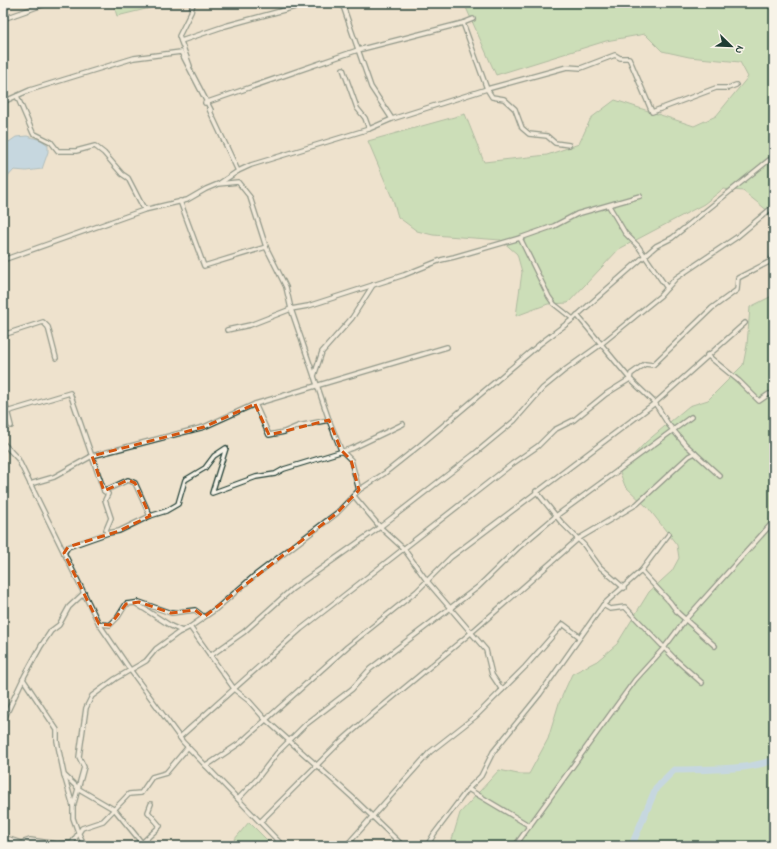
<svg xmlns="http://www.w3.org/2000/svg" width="777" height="849" viewBox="0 0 777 849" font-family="'Indie Flower',sans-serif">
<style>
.green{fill:#a3d99d;stroke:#618b68}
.water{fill:#96cbf4;stroke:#6692a7}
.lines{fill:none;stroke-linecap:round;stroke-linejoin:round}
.river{stroke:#96cbf4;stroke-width:7}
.street-casing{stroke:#1f3d34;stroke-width:6}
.street{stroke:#f7f3e8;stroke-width:3.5}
.marked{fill:none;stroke:#d45610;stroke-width:3;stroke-dasharray:8 5;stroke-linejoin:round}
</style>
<rect width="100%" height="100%" fill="#eee2cd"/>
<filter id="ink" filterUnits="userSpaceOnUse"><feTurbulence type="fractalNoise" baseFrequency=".025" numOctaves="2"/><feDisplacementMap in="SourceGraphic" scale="8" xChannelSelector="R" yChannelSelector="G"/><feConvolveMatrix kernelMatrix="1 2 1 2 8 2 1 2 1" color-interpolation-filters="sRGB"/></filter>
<g filter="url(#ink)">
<g class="green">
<polygon points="113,3 158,3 150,8 117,16"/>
<polygon points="464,3 774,3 774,220 768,211 743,191 723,189 704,204 619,249 568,303 548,304 516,316 522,272 517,254 501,240 433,235 417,231 398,217 393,200 368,141 465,114 484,162 547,155 579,144 591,118 615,100 694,126 716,116 748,77 740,62 689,57 662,51 645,34 606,41 496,75"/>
<polygon points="774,295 774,846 450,846 460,813 499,770 518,774 529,774 548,739 559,703 572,674 597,661 617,644 649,592 672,571 679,558 677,545 649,509 625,486 619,470 646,442 689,406 708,400 743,365 747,345 750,307"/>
<polygon points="249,822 273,846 229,846"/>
</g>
<polygon class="water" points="27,136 41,140 48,145 48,152 42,169 26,171 14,170 3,182 3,146 16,137"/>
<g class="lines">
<path class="river" d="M 634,846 L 634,840 L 656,788 L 674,770 C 707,769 743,771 774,760"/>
<g class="street-casing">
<g id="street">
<polyline points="342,3 371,87 392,119"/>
<polyline points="3,19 48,3"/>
<polyline points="463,23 473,19"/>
<polyline points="181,41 225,26 310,3"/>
<polyline points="190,66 179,36 191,12 193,3"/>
<polyline points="343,69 357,108 365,118 369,129"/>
<polyline points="17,96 33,133 51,142 58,151 76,151 95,146 104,153 122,174 128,178 143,207 147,209"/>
<polyline points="3,102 30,90 134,58 181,52 211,110"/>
<polyline points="205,103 358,50 463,23 487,89 492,97 504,99 515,109 522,128 529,134 547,136 555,143 569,145"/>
<polyline points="209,109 238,171 220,183"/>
<polyline points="238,171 251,165 369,129 392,119 487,89 567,67 581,68 615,55 620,58 629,58 652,112 716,88 728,88 736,85"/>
<polyline points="180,201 204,266 266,247"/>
<polyline points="609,206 625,233 638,246 667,288"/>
<polyline points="520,238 549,297 554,304 573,319"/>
<polyline points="3,260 144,210 187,200 206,189 218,184 238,182 250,197 266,247 286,287 291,309 329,420 341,450 351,460 359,490"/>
<polyline points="577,315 630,379 655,403 668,424 685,444 720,476"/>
<polyline points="227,330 250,325 291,309 308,306 404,275 441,260 454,257 520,238 554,226 577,214 640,196"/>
<polyline points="3,335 43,322 48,327 56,358"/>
<polyline points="707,355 739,381 759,401 769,394 774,394"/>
<polyline points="314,376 322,352 352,318 373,285"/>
<polyline points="3,395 11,426"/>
<polyline points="255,404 447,347"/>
<polyline points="3,413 70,393 104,491"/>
<polyline points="3,443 18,459 99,624 131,671 183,742 283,846"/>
<polyline points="30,484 54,477 92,456 204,427 255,404 269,435 284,432 298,426 329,420"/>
<polyline points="536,491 561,522 584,545 600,567 624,588"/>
<polyline points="354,496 380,527 404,549 427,581 486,650 492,675 502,690"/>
<polyline points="108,533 119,531 150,516"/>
<polyline points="64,553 68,547 108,533 106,530 111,518 105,500 108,494 104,491 128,480 135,483 150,516 166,511 178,504 185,480 205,468 214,456 226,448 212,493 256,477 275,474 284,469 353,448 403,424"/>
<polyline points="641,571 670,602 678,613 715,646"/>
<polyline points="135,603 139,602 171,613 195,610 204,617"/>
<polyline points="603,605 610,609 625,607 674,658 702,683"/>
<polyline points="99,624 110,625 118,617 126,604 135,603 171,626 182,631"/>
<polyline points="190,627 216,609 253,577 337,513 359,490 385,473 419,446 541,343 573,319 656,246 672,238 769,160"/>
<polyline points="210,656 244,632 292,589 380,527 473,455 514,421 543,388 565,370 600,345 660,296 676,278 737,237 774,206"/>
<polyline points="23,679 57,730 57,741 64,775 79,789 115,810 142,843 160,826 148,812 151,804"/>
<polyline points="3,721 25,675 41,646 51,631 59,625 69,607 84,593"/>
<polyline points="180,737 301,629 512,464 538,446 554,430 574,420 606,394 630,379 631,374 645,364 653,365 712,308 737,290 738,278 771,261 774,254"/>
<polyline points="206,766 240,743 347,647 417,591 451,557 655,403 745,323"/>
<polyline points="64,775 73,806"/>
<polyline points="468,789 530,826"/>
<polyline points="238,799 257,779 277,753 305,725 352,689 370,669 478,587 518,548 556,516 691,417"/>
<polyline points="260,822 339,743 363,722 472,632 578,539 637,504 689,456 695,453"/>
<polyline points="3,837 21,843 30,840 57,844 72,843 82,828 103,821 129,794 141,793 152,777 166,773 188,747"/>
<polyline points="85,846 78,832 73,818 73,807 84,767 79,757 86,708 92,696 115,679 146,661 156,649 178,633 190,627 235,690 249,701 265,719 352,797 403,846"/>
<polyline points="346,846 430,752 476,716 525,667 563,624 580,637"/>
<polyline points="427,846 434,834 468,789 481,776 493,752 540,694 603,605 641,571 669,534"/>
<polyline points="515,846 635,680 664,648 685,620 774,521"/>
</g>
</g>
<use href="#street" class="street"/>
</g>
</g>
<path d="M0 0H777V849H0ZM 255,404 L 269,435 L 329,420 L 341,450 L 351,460 L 359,490 L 337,513 L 204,617 L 195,610 L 171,613 L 139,602 L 126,604 L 110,625 L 99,624 L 64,553 L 68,547 L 119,531 L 150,516 L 135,483 L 128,480 L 104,491 L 92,456 L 204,427 Z" fill="#eee2cd" fill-opacity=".55" fill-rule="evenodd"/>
<path class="marked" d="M 255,404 L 269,435 L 329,420 L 341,450 L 351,460 L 359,490 L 337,513 L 204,617 L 195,610 L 171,613 L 139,602 L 126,604 L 110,625 L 99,624 L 64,553 L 68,547 L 119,531 L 150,516 L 135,483 L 128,480 L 104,491 L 92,456 L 204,427 Z"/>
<rect width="777" height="849" fill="none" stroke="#f7f3e8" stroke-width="16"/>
<rect x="8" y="8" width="761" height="833" fill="none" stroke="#1f3d34" stroke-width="1.5" filter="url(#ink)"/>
<g transform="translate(731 46) rotate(113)" stroke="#f7f3e8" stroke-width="3" paint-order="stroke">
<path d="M0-3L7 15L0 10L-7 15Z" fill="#1f3d34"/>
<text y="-6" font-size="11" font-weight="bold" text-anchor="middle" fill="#1f3d34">N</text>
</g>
</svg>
